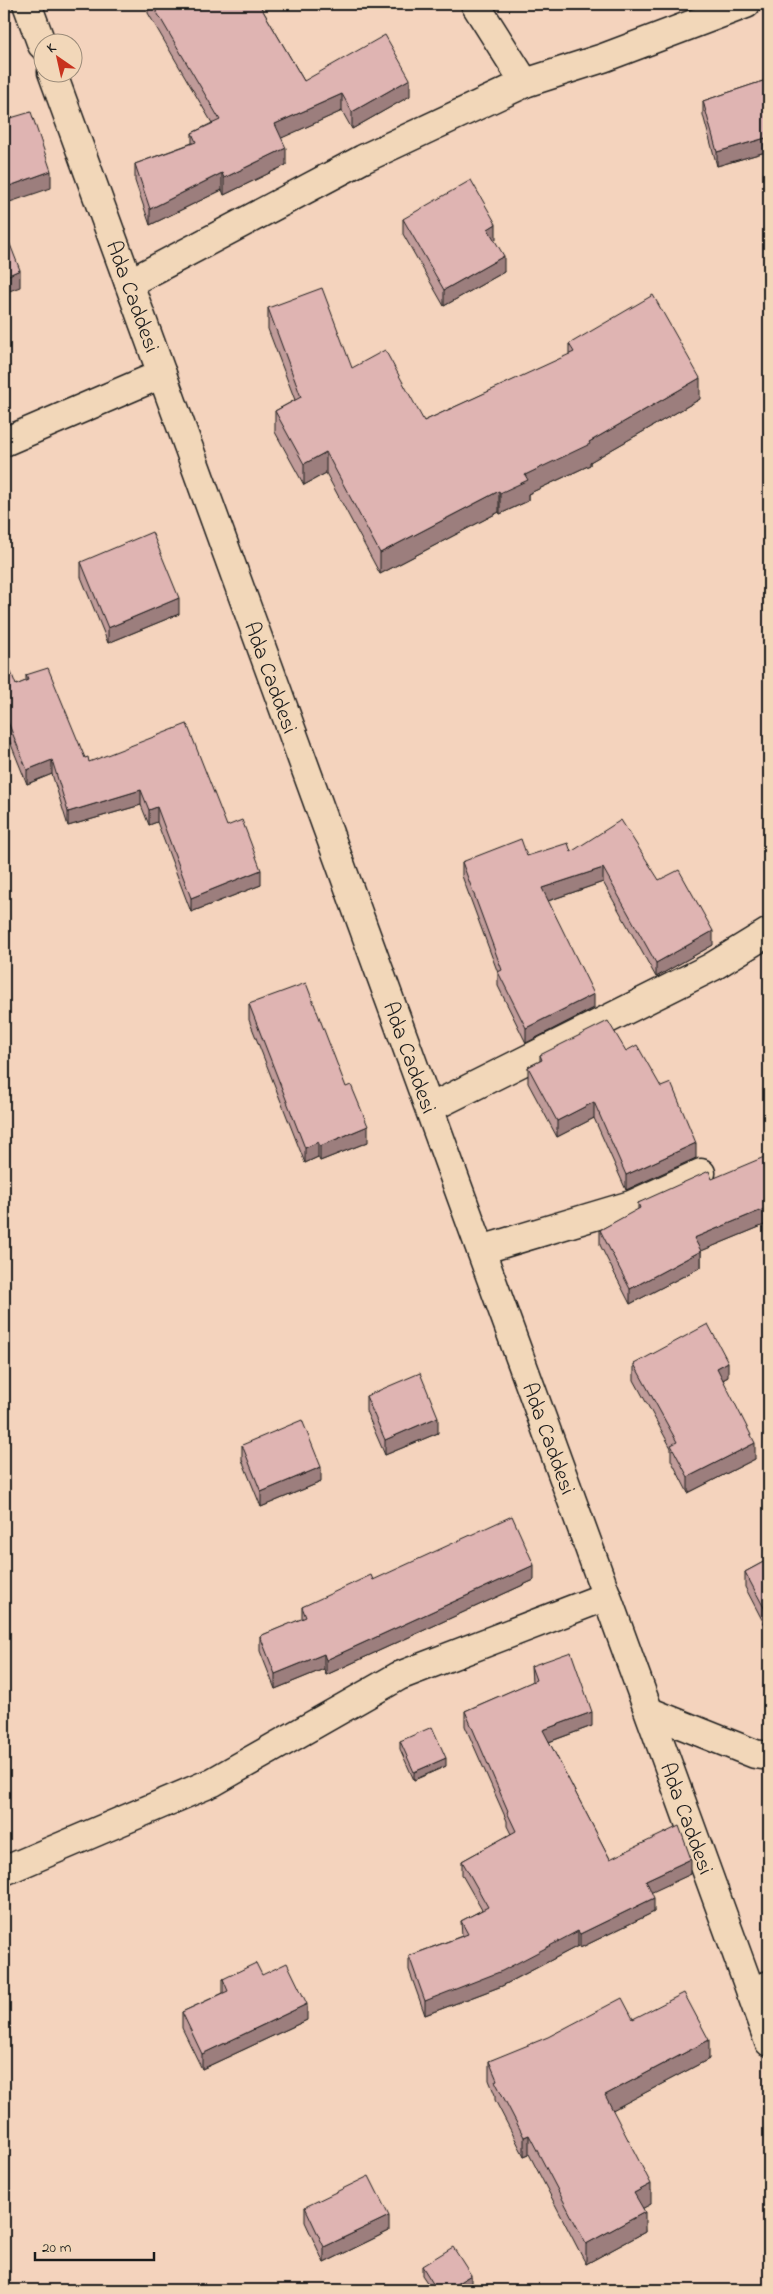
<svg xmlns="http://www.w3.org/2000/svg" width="773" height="2294" viewBox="0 0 773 2294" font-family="'Indie Flower',sans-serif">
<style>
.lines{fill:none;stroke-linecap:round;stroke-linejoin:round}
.street-casing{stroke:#1c1c1c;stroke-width:31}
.secondary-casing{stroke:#1c1c1c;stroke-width:31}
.street{stroke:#f2d7b9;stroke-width:28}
.secondary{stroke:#f2d7b9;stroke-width:28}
.wall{fill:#c09b99;stroke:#1c1c1c}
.shaded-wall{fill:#9c7e7d;stroke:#1c1c1c}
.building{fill:#dfb4b2;stroke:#1c1c1c}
.labels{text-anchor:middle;stroke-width:4.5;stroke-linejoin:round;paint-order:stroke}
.street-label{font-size:22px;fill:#1c1c1c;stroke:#f2d7b9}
</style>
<rect width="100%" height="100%" fill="#f4d3bd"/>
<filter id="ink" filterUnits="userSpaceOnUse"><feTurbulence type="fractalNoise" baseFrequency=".02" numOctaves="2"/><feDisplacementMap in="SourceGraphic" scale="10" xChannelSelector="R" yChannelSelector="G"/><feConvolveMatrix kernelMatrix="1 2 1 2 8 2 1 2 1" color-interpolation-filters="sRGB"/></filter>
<g filter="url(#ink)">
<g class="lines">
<g class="street-casing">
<g id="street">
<polyline points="475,4 525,83"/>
<polyline points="129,283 363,159 525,83 603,58 746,4"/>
<polyline points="4,442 162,374"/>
<polyline points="430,1108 712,967 769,932"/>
<polyline points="481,1250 631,1205 701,1173"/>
<polyline points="650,1712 755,1754 769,1756"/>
<polyline points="4,1871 213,1782 399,1676 607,1596"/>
<polyline points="751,1993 769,1985"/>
</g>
</g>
<g class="secondary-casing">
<g id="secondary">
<polyline points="27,4 42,45"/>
<polyline points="52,72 769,2042"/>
</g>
</g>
<use href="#street" class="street"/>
<use href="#secondary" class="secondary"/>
</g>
<g class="wall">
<polygon points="145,4 259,4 304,81 410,96 352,129 342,111 281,138 286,165 224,195 222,190 150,225 135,181 135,164 192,143 192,133 212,123 148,13 148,8"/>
<polygon points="769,79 769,151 717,166 703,115 703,101"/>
<polygon points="403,219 496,239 494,240 504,272 444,306 403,234"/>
<polygon points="268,308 424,421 569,355 569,344 700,399 590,462 590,465 528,494 528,501 500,514 499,512 380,574 326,473 304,485 275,432 275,411 295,400 268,329"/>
<polygon points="81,562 179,614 108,643 81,577"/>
<polygon points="26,675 85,758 89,762 227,826 261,885 191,912 157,822 149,825 141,805 68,826 52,774 27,784 8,737 4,739 16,685 26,681"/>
<polygon points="769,829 769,849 767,846 767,831"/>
<polygon points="571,852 659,880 713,945 656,977 603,882 548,901 594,1008 526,1043 498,986 498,973 462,876 462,862"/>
<polygon points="249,1004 368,1142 320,1161 318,1157 305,1163 249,1020"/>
<polygon points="626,1051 696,1158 626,1190 594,1118 557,1137 528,1083 528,1067 540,1061 540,1055"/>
<polygon points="712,1179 769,1223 701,1251 701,1267 630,1304 600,1245 600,1230 638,1210 638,1203"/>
<polygon points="634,1364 728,1377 723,1380 755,1459 688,1493 671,1460 671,1448 634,1380"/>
<polygon points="366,1396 438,1433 385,1455 366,1411"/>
<polygon points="242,1445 321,1482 261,1507 242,1460"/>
<polygon points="769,1559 769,1633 745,1587 745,1572"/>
<polygon points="373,1580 534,1580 326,1675 324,1669 275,1689 260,1651 260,1636 302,1619 302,1607"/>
<polygon points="531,1666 592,1726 549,1742 610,1859 691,1874 651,1892 654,1912 580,1948 578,1946 502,1986 425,2015 409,1970 409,1956 462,1936 461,1921 482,1910 462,1875 462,1861 511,1834 507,1826 507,1821 465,1726 465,1711 532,1682"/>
<polygon points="400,1741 446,1766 414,1780 400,1749"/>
<polygon points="262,1975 307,2020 202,2069 182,2028 182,2012 223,1993 223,1979"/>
<polygon points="633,2019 709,2059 612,2110 651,2204 643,2208 645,2232 586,2264 529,2154 524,2156 495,2100 495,2095 489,2080 489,2061"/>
<polygon points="305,2207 389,2231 324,2263 305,2222"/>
<polygon points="422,2266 471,2283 459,2290 432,2290 422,2275"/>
</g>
<g class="shaded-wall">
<polygon points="410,79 410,96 352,129 352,112"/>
<polygon points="342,94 342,111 275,141 275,124"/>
<polygon points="769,137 769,151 717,166 717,152"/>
<polygon points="286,148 286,165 224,195 224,178"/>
<polygon points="51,171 51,188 4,204 4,188"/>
<polygon points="222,173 222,190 150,225 150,209"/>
<polygon points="496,224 496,239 488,244 488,229"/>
<polygon points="504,256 504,272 444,306 444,290"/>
<polygon points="20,270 20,287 4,293 4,277"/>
<polygon points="700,378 700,399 590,462 590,465 528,494 528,501 500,514 500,493 525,475 589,442"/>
<polygon points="326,452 326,473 304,485 304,464"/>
<polygon points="499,491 499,512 380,574 380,553"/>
<polygon points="179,598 179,614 108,643 108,628"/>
<polygon points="8,722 8,737 4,739 4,724"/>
<polygon points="52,760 52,774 27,784 27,770"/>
<polygon points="141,790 141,805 68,826 68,812"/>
<polygon points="157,807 157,822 149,825 149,810"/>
<polygon points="603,868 603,882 542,903 542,888"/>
<polygon points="261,870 261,885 191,912 191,898"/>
<polygon points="713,931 713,945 656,977 656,963"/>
<polygon points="594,994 594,1008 526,1043 526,1028"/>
<polygon points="594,1102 594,1118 557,1137 557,1121"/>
<polygon points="368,1126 368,1142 320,1161 320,1146"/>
<polygon points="318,1142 318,1157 305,1163 305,1148"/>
<polygon points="696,1143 696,1158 626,1190 626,1175"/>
<polygon points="769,1207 769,1223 694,1254 694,1238"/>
<polygon points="701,1251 701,1267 630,1304 630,1289"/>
<polygon points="728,1362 728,1377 717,1383 717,1368"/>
<polygon points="438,1417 438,1433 385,1455 385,1440"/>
<polygon points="755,1443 755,1459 688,1493 688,1477"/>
<polygon points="321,1467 321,1482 261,1507 261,1492"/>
<polygon points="534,1565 534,1580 326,1675 326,1660"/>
<polygon points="324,1654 324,1669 275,1689 275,1674"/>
<polygon points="592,1712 592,1726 543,1744 543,1730"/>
<polygon points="446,1758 446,1766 414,1780 414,1772"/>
<polygon points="691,1859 691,1874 646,1895 646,1880"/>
<polygon points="654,1898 654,1912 580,1948 580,1934"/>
<polygon points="578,1931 578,1946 502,1986 425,2015 425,2001"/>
<polygon points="307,2004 307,2020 202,2069 202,2054"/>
<polygon points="709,2040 709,2059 605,2114 605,2095"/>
<polygon points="529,2135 529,2154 524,2156 524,2137"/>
<polygon points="651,2184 651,2204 634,2213 634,2193"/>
<polygon points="645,2212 645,2232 586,2264 586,2244"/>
<polygon points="389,2216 389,2231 324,2263 324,2247"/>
<polygon points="471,2275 471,2283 459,2290 446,2290"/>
</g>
<g class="building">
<polygon points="152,4 259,4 304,81 385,35 410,79 352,112 342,94 275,124 286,148 224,178 222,173 150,209 135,164 196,142 192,133 220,120"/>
<polygon points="769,79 769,137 717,152 703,101"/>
<polygon points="31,112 51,171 4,188 4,120"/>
<polygon points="471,180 496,224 488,229 504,256 444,290 403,219"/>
<polygon points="4,229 20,270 4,277"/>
<polygon points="322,288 352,368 385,350 424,421 574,352 569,344 653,295 700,378 589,442 590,444 525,475 528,480 500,493 499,491 380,553 326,452 304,464 275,411 301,397 268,308"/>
<polygon points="152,532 179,598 108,628 81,562"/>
<polygon points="4,654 16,685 28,680 26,675 48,668 85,758 88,757 89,762 187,724 227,826 242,820 261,870 191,898 157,807 149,810 141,790 68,812 52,760 27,770 8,722 4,724"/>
<polygon points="621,820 659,880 679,870 713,931 656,963 603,868 542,888 594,994 526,1028 498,972 502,970 462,862 521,839 527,856 568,843 571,852"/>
<polygon points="306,983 346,1087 351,1085 368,1126 320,1146 318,1142 305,1148 249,1004"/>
<polygon points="608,1021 626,1051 637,1045 661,1087 671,1083 696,1143 626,1175 594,1102 557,1121 528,1067 542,1060 540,1055"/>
<polygon points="769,1155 769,1207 694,1238 701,1251 630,1289 600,1230 640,1208 638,1203 709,1171 712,1179"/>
<polygon points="708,1324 728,1362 717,1368 755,1443 688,1477 671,1445 677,1442 634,1364"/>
<polygon points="420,1373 438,1417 385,1440 366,1396"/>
<polygon points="302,1420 321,1467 261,1492 242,1445"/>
<polygon points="512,1516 534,1565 326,1660 324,1654 275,1674 260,1636 306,1617 302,1607 371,1575 373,1580"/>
<polygon points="769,1559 769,1617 745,1572"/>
<polygon points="571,1652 592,1712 543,1730 610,1859 679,1826 691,1859 646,1880 654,1898 580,1934 578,1931 502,1971 425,2001 409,1956 468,1934 461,1921 488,1907 462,1861 516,1831 507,1812 508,1811 465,1711 536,1680 531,1666"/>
<polygon points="432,1727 446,1758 414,1772 400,1741"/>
<polygon points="256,1963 262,1975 287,1963 307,2004 202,2054 182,2012 228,1991 223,1979"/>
<polygon points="684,1993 709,2040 605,2095 651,2184 634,2193 645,2212 586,2244 529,2135 524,2137 495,2081 497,2080 489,2061 548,2037 622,1998 633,2019"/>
<polygon points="369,2176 389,2216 324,2247 305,2207"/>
<polygon points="453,2247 471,2275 446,2290 437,2290 422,2266"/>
</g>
</g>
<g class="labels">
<g class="street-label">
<text transform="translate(134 296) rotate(70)" y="8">Ada Caddesi</text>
<text transform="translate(272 677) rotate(70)" y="8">Ada Caddesi</text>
<text transform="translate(411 1057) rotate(70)" y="8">Ada Caddesi</text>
<text transform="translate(550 1438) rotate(70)" y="8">Ada Caddesi</text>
<text transform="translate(688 1818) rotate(70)" y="8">Ada Caddesi</text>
</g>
</g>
<rect width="773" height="2294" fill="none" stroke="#f2d7b9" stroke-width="20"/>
<rect x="10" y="10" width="753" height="2274" fill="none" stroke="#1c1c1c" stroke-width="2" filter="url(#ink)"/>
<g transform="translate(58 58) rotate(326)"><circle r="24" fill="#f2d7b9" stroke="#9c8c7a"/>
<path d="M0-4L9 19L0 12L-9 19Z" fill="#c8321e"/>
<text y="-8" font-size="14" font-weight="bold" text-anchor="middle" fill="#1c1c1c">K</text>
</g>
<path d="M35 2252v8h119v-8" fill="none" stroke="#1c1c1c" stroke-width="2.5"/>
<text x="42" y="2252" font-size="15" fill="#1c1c1c" stroke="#f2d7b9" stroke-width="4" paint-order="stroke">20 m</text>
</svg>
